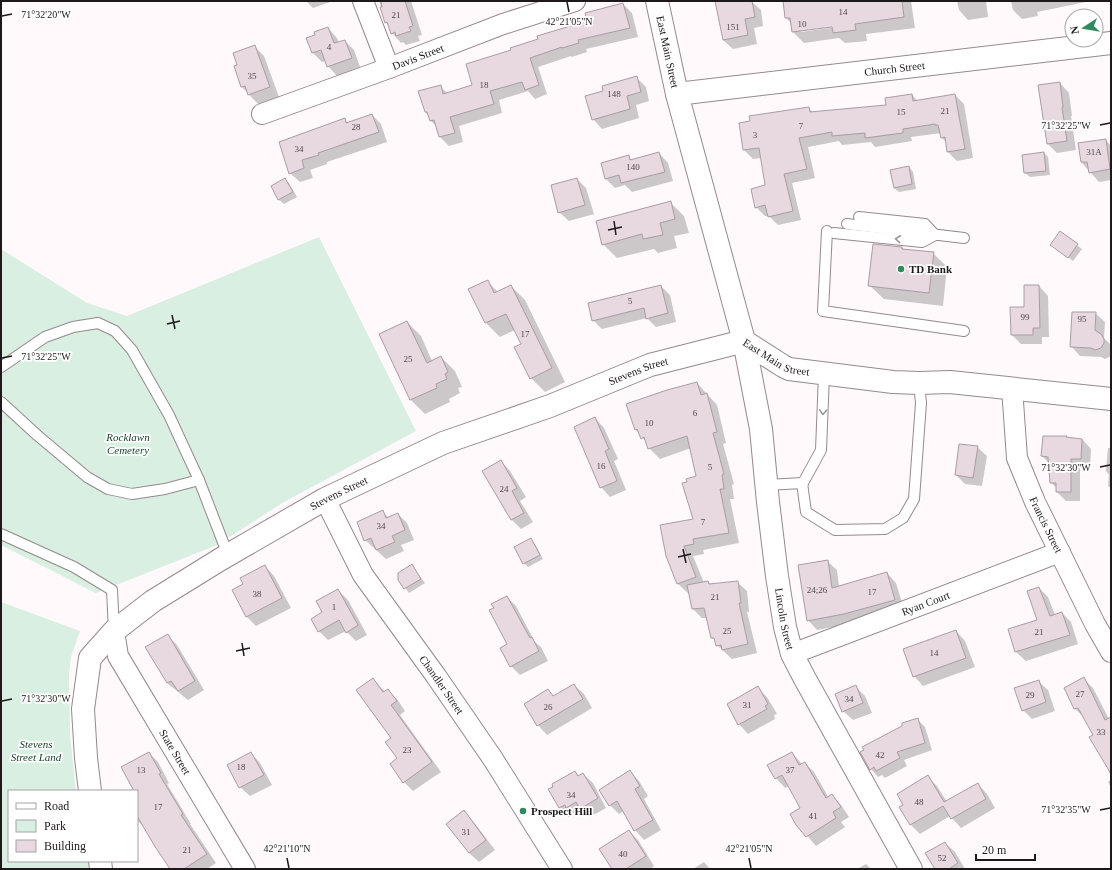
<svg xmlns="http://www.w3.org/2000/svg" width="1112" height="870" viewBox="0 0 1112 870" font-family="Georgia,serif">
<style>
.green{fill:#d8efe1}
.shadow{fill:#0003;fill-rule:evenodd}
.building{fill:#e8d9e1;stroke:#aa9ca4}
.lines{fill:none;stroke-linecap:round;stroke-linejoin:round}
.service-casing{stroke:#96888f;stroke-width:12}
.minor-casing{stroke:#96888f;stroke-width:22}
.tertiary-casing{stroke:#96888f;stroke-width:24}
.primary-casing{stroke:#96888f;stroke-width:24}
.service{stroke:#fff;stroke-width:10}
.minor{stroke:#fff;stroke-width:20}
.tertiary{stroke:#fff;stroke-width:22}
.primary{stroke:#fff;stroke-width:22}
.oneway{stroke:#999798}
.ticks{fill:none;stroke:#1d181a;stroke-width:1.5}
.poi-dot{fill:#318a5f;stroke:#fff;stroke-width:1.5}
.labels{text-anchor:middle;stroke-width:3.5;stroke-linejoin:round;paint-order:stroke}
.number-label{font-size:9px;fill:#50484c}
.street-label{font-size:11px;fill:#1d181a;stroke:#fff}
.poi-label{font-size:11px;font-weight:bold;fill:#1d181a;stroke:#fff;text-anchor:start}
.park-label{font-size:11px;font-style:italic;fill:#113f29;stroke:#fff}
.ticks-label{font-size:10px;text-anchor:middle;fill:#1d181a;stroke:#fff;stroke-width:3.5;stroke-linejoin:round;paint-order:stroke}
</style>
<rect width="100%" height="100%" fill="#fff9fc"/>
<g class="green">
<polygon points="319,237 416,431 284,502 217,545 96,593 1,545 1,249 87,303 127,316"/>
<polygon points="1,602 80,631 71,657 69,675 70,735 76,791 9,791 9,861 88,861 89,869 1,869"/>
</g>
<g class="shadow">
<polygon points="306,1 333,1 313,8"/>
<polygon points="379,1 411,1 422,35 418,36 420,41 406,45 403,42 401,43 392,33 390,27 386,22"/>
<polygon points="723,1 751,1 761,10 763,26 754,28 757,44 733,49 723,40"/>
<path d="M 784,1 L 911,1 L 915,28 L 866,34 L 867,41 L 845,43 L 839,38 L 804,43 L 793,32 L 791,23 L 786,18 ZM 837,25 L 837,27 L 801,32 L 801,30 Z"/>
<polygon points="957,1 986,1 988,17 968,20 959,10"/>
<polygon points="1011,1 1091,1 1037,12 1038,16 1022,19 1013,10"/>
<polygon points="623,4 632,13 638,37 586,49 587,52 572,57 571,56 538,67 547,94 535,99 528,91 499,100 502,113 459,126 463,142 449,146 440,137 437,127 431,121 429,116 425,112 440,86 448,94 474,85 512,51 588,21"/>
<polygon points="328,28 337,38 339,43 345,41 354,50 360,67 337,76 328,66 326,61 322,62 313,53 308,39 317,36"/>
<polygon points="254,46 264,56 279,97 258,104 242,87 235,67 238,65"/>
<polygon points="636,77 646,87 649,101 636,105 639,118 602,129 593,119 605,91"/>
<polygon points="1060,83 1069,93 1072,116 1071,116 1076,150 1057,153 1048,144"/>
<polygon points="912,95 918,101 955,95 964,104 973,158 957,161 948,152 947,143 942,138 941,133 911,137 912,141 875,147 871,142 842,145 839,141 808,147 815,178 792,183 801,220 778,225 769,216 765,216 756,207 766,186 762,158 753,159 744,150 808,108 814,113 887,106"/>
<polygon points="372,115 381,124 387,142 327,162 327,164 310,170 313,178 300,182 290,173 280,142 344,119 348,123"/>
<polygon points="1106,140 1111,146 1111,180 1099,182 1081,162"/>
<polygon points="659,153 668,163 673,181 632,192 625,185 615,188 606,179 628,156 632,160"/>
<polygon points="1044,153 1048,157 1050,175 1030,177 1025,173"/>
<polygon points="909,167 913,172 916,189 899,192 894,188"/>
<polygon points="285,179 289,183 297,197 284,204 279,200 272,186"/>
<polygon points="577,179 586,188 594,214 569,221 559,212"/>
<polygon points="670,202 684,216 689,233 674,236 677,248 658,253 654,249 617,258 603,244"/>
<polygon points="1052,245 1077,245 1082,249 1073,261"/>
<polygon points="902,247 905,250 933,253 947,267 943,306 884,299 869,285"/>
<polygon points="487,281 498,292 511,286 525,300 565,382 545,392 531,378 522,344 515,330 500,337 486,323"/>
<polygon points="661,286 670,295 676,322 656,327 647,318 602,329 593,320"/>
<polygon points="1039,286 1048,296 1049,337 1042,337 1042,344 1021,344 1012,335"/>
<polygon points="1095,313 1105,322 1104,338 1111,345 1111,356 1105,359 1101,357 1080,356 1071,346"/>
<polygon points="407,322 421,336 432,361 441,357 455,371 462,387 458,388 460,393 449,399 450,402 425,414 411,400 381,334"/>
<polygon points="697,383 717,405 726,443 723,444 734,484 732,485 734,499 730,499 739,543 703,550 704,554 693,556 704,583 708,582 711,585 737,582 747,591 749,612 747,612 757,653 732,659 717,645 716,641 712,638 707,618 702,618 693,609 690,594 689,594 678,584 667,556 694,520 688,482 697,477 691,448 660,459 649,448 648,444 635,429"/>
<polygon points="595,418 604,428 618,459 614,461 626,490 610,497 601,487"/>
<polygon points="1082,439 1091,449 1090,468 1080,467 1080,501 1066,501 1057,492 1057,489 1051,482 1049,463 1042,456"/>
<polygon points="977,447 987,456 982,486 965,484 956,475"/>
<polygon points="1108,448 1111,448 1111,488 1108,486 1109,475 1106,471"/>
<polygon points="501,461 510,471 526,497 520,501 533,522 521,529 512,520 484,471"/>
<polygon points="383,512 389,518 398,514 407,523 414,540 401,545 404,551 386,559 365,540"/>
<polygon points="531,539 535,544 543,559 528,567 524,563"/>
<polygon points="827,561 837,570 839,587 887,573 896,583 904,609 853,623 817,630 808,620"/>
<polygon points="265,566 274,576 291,608 256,626 246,616 244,584"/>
<polygon points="412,566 425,583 409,593 399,579"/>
<polygon points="1039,588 1048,597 1055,615 1062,613 1071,622 1078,644 1026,661 1016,652 1038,620"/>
<polygon points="338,590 348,600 367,635 356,641 346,631 328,640 319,631 323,613"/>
<polygon points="507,597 516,606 535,642 541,647 548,661 520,675 511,666 509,644"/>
<polygon points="956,631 965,641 975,667 923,686 914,676"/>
<polygon points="167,635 177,645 204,690 188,700 167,683"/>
<polygon points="373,679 385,692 388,690 397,699 405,711 400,715 441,772 413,791 404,782 393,738"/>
<polygon points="1084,679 1093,688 1111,723 1111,776 1108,770 1109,769 1094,735 1085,718 1075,709"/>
<polygon points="1038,681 1048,690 1055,711 1032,719 1023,710"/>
<polygon points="574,685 584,694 592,708 547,735 538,725 548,691 554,696"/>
<polygon points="856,687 865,696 872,713 853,720 843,711"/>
<polygon points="758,688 767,697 777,714 774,715 775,719 748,734 739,724"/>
<polygon points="917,719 925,727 932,750 904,760 907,766 885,778 882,775 878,777 871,769"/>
<polygon points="149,753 158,762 169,783 167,784 191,824 190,824 216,863 207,869 172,869 145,828 137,820 137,791 135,791"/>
<polygon points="251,753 260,763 272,785 250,796 240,787"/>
<polygon points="792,753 802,764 805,763 814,772 829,798 832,795 841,805 849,817 841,822 845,827 816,846 797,824 801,808 789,786 785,788 776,778"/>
<polygon points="630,771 639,781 648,796 644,799 661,830 644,840 635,830 624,811 619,814 610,805"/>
<polygon points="575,772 579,776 583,774 593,783 606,808 590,817 584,812 576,816 574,814 569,817 560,808"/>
<polygon points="928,777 937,786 947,802 978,784 987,794 995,808 961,828 950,816 920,834 911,825 901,808"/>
<polygon points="1111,780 1111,787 1108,782"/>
<polygon points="464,812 473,821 495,850 479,862 469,853 448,824"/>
<polygon points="629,831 638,840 654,866 650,869 613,869"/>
<polygon points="945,843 955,852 965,869 936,869"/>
<polygon points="704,862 710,869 693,869"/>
<polygon points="866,864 871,869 857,869"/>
</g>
<g class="building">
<polygon points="381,1 405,1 413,26 409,27 411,31 396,36 395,32 391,34 387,22 385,23 380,7 382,7"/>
<polygon points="715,1 752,1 755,17 745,19 748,35 723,40"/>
<polygon points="783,1 902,1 904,17 855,24 856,30 833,33 832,27 792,32 790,18 785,18"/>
<polygon points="623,3 630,28 578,40 579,43 562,48 562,47 530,58 539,85 525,90 522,82 490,91 494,104 450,117 455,133 439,137 434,120 430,121 427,112 425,112 418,91 441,85 443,94 472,85 466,64 511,50 510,48 538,39 537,36 587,21 585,13"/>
<polygon points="328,27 334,43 345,40 352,58 327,67 321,50 312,53 306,38 315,35 314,32"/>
<polygon points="255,45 270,87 248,95 245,86 241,87 234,66 237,65 233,53"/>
<polygon points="637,76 641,92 627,96 630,109 592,120 585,96 603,91 602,86"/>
<polygon points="1060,82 1063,107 1062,107 1067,141 1047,144 1038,85"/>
<polygon points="912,94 913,101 955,94 965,149 947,152 945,137 941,138 938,125 935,125 935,124 903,129 903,133 865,138 865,133 832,136 832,132 799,138 807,169 784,174 793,211 768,217 765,205 755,208 751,189 765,185 759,148 743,150 739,123 750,121 749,116 809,107 810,112 886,105 885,98"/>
<polygon points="372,114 379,132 318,153 319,155 302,160 304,168 289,174 279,142 345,118 346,123"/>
<polygon points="1106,139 1110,169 1089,173 1087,162 1081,162 1078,143"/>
<polygon points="659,152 665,172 621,183 619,175 605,179 601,163 629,155 630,160"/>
<polygon points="1044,152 1046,171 1024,173 1022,155"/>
<polygon points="909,166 912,184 894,188 890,170"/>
<polygon points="285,178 293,192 278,200 271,186"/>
<polygon points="577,178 585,205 558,213 551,185"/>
<polygon points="671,201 675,219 660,223 663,235 643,239 642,234 602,245 596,221"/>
<polygon points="1060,231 1078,244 1068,258 1050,245"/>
<polygon points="873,244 902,247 902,249 934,252 929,293 868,286"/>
<polygon points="488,280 494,293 511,285 552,368 530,379 514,347 521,344 506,314 485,323 468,289"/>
<polygon points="661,285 668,313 646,319 644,308 592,321 588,303"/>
<polygon points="1024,285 1039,285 1040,328 1033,328 1033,335 1011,335 1010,307 1024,307"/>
<polygon points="1072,312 1096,312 1095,330 1102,335 1104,339 1104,343 1101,348 1095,350 1091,348 1070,347"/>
<polygon points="407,321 427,363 441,356 448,372 445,374 447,379 436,384 437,388 410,400 379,334"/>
<polygon points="697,382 701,395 707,393 717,432 713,433 724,474 722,475 724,489 720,489 729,533 693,539 694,544 684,546 696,577 677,584 666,556 660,525 693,519 682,483 687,482 686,479 696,476 687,436 648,449 644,437 641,439 637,429 635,430 626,404 667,390"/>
<polygon points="595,417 609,449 605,451 617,481 600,488 574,427"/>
<polygon points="1043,436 1067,436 1066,437 1082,439 1081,459 1071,459 1071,492 1056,492 1056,483 1050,483 1048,457 1041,456"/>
<polygon points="959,444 978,446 973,478 955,475"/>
<polygon points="501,460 517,488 512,491 524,513 511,520 482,471"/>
<polygon points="383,510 386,518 398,513 405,530 392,536 395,542 376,550 371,538 364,541 357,522"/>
<polygon points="531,538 540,555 523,564 514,547"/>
<polygon points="828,560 832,588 887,572 895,600 844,614 807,621 798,565"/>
<polygon points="412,564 421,579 404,589 398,580 398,573"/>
<polygon points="265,565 282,598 246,617 232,590 243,584 240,578"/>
<polygon points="708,581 709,584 738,581 741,603 739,603 748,644 722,650 721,645 716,646 714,638 711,638 704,608 692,609 687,585"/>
<polygon points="1039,587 1050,616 1062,612 1070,635 1015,652 1008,629 1037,620 1027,591"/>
<polygon points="338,589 358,625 346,633 339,620 318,632 311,619 322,612 316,601"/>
<polygon points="507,596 530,638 532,637 539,651 510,667 500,648 507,644 489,610 494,608 491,604"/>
<polygon points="956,630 966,658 913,677 903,649"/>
<polygon points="168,634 195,681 178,691 171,681 167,683 145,647"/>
<polygon points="1084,677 1105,720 1111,717 1111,774 1089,737 1093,735 1078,708 1074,709 1064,688"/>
<polygon points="373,678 383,692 388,689 397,701 391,705 432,762 403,783 390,764 397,758 385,742 391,738 356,690"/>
<polygon points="1039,680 1046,702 1022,711 1014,688"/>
<polygon points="574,684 583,699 537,726 524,704 548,689 553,696"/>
<polygon points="856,685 863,703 842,712 835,694"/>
<polygon points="758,686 768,704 765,706 767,709 738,725 727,704"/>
<polygon points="918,718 925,743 897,752 900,758 876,771 874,767 870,770 860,752 864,750 862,747 902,726 902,723"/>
<polygon points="149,752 161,773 159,774 183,814 181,815 207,854 184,869 170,869 154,845 137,816 137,791 134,791 121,767"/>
<polygon points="251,752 264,775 239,788 227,765"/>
<polygon points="792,752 799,765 805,762 826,798 832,794 841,807 833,812 836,818 806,837 796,825 790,814 800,808 782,775 775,779 767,765"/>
<polygon points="630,770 640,786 635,789 653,820 634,831 617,801 609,806 599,790"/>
<polygon points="575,771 578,776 583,773 598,798 580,809 576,802 566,808 565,805 559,808 548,789 553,787 552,784"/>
<polygon points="928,775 944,802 978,783 986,799 951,819 943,806 910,825 899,807 903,805 897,794"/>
<polygon points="464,810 486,840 469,853 446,824"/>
<polygon points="629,830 646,856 626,869 612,869 599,849"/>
<polygon points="945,842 958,863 949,869 935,869 925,853"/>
</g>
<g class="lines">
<g class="service-casing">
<g id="service">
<polyline points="859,217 925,224 935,235"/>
<polyline points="847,224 964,238"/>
<polyline points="827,231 823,311 964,331"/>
<polyline points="834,233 922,242 935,235"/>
<polyline points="1,367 45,337 73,327 98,323 115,331 132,350 169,415 199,480 165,489 132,494 108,489 87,477 37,435 1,402"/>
<polyline points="199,480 228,555"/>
<polyline points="802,483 806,512 835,530 885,529 903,518 914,499 921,403 919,383"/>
<polyline points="766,485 803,483 821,450 824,374"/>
<polyline points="1,534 74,567 112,590 114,631"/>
</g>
</g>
<g class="minor-casing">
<g id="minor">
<polyline points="363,1 389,68"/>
<path id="s1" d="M 262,114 L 389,68 L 503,24 L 575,1"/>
<path id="s2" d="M 1012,388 L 1017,458 L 1035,502 L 1095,624 L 1111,652"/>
<path id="s3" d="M 325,499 L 363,575 L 436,676 L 493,759 L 562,869"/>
<path id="s4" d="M 114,631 L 118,656 L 245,869"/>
<path id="s5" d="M 792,654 L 1060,552"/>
</g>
</g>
<g class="tertiary-casing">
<g id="tertiary">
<path id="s6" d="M 677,94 L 1111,43"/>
<path id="s7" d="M 90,791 L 86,758 L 83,709 L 90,658 L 114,631 L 153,601 L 221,559 L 325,499 L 443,443 L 550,406 L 650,365 L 744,341"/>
<polyline points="100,861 101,869"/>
</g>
</g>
<g class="primary-casing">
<g id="primary">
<path id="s8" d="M 657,1 L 677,94 L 744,341 L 761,429 L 768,502 L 777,576 L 785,627 L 792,654 L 805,679 L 911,869"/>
<path id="s9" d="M 744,341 L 783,366 L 789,369 L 893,382 L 919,383 L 950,382 L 1111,399"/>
</g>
</g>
<use href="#service" class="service"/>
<use href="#minor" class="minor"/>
<use href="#tertiary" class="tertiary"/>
<use href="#primary" class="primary"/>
</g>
<defs><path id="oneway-chevron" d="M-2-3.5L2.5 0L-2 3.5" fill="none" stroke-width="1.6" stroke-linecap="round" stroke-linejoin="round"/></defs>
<g class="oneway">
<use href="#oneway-chevron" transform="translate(898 239) rotate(-174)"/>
<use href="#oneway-chevron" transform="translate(823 412) rotate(93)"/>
</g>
<path class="ticks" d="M 567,2 L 569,12M 2,16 L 12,14M 1100,125 L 1110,123M 614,221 L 616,235M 608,230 L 622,227M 172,315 L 175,329M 167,324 L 180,321M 2,358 L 12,356M 1100,467 L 1110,465M 683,549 L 686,563M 678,557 L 691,554M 242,643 L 244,656M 236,651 L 250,648M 2,701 L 12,699M 1100,810 L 1110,808M 287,858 L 289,868M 749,858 L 751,868"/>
<g class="poi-dot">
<circle cx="901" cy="269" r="4"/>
<circle cx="523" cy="811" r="4"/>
</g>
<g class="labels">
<g class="number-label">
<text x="843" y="15">14</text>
<text x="396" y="18">21</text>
<text x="802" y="27">10</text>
<text x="733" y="30">151</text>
<text x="329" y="50">4</text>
<text x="252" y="79">35</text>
<text x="484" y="88">18</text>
<text x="614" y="97">148</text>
<text x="945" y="114">21</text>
<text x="901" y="115">15</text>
<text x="801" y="129">7</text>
<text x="356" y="130">28</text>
<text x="755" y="138">3</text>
<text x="299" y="152">34</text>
<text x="1094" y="155">31A</text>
<text x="633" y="170">140</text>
<text x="630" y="304">5</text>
<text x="1025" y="320">99</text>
<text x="1082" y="322">95</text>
<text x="525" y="337">17</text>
<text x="408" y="362">25</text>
<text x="695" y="416">6</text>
<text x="649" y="426">10</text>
<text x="601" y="469">16</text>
<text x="710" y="470">5</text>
<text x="504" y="492">24</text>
<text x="703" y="525">7</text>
<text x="381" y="529">34</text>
<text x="817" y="593">24;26</text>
<text x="872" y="595">17</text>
<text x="257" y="597">38</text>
<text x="715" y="600">21</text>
<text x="334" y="610">1</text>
<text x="727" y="634">25</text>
<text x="1039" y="635">21</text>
<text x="934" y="656">14</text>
<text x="1080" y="697">27</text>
<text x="1030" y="698">29</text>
<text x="849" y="702">34</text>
<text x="747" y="708">31</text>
<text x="548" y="710">26</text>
<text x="1101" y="735">33</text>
<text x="407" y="753">23</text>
<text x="880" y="758">42</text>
<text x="241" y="770">18</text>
<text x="141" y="773">13</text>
<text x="790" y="773">37</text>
<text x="571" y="798">34</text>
<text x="919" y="805">48</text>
<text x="158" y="810">17</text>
<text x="813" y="819">41</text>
<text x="466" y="835">31</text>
<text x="187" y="853">21</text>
<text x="623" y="857">40</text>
<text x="942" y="861">52</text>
</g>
<g class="street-label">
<text dy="4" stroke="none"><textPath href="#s8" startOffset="52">East Main Street</textPath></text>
<text dy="4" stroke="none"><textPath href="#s1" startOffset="166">Davis Street</textPath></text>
<text dy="4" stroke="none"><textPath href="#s6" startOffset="219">Church Street</textPath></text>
<text dy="4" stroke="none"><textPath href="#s9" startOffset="37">East Main Street</textPath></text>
<text dy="4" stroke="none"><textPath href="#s7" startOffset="758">Stevens Street</textPath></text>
<text dy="4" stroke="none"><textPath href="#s7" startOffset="434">Stevens Street</textPath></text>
<text dy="4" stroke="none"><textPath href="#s2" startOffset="143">Francis Street</textPath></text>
<text dy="4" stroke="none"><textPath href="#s5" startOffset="143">Ryan Court</textPath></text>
<text dy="4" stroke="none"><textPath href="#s8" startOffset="632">Lincoln Street</textPath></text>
<text dy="4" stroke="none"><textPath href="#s3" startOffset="220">Chandler Street</textPath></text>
<text dy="4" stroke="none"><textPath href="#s4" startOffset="137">State Street</textPath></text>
</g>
<g class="poi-label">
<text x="909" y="273">TD Bank</text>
<text x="531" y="815">Prospect Hill</text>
</g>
<g class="park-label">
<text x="128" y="441">Rocklawn<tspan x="128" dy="13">Cemetery</tspan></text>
<text x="36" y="748">Stevens<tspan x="36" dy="13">Street Land</tspan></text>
</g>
</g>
<g class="ticks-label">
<text x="46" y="18">71°32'20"W</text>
<text x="569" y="25">42°21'05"N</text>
<text x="1066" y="129">71°32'25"W</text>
<text x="46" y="360">71°32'25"W</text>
<text x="1066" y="471">71°32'30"W</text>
<text x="46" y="702">71°32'30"W</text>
<text x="1066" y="813">71°32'35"W</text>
<text x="287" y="852">42°21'10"N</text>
<text x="749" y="852">42°21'05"N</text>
</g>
<rect width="1112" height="870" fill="none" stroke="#1d181a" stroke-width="4"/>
<rect x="8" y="790" width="130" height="72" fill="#ffffff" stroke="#a5a3a3"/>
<rect x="16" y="803" width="20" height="6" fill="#ffffff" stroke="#a5a3a3"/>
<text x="44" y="810" font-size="12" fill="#1d181a">Road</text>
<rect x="16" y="820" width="20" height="12" fill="#d8efe1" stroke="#a5a3a3"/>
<text x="44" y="830" font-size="12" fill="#1d181a">Park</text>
<rect x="16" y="840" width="20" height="12" fill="#e8d9e1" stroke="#a5a3a3"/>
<text x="44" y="850" font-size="12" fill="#1d181a">Building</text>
<g transform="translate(1084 28) rotate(258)"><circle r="19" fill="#ffffff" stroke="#a5a3a3"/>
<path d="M0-3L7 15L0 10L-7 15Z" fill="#318a5f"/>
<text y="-6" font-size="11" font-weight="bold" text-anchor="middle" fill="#1d181a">N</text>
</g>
<path d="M976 854v6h59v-6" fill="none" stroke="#1d181a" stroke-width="2"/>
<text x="982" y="854" font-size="12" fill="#1d181a" stroke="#ffffff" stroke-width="3" paint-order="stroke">20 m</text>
</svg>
